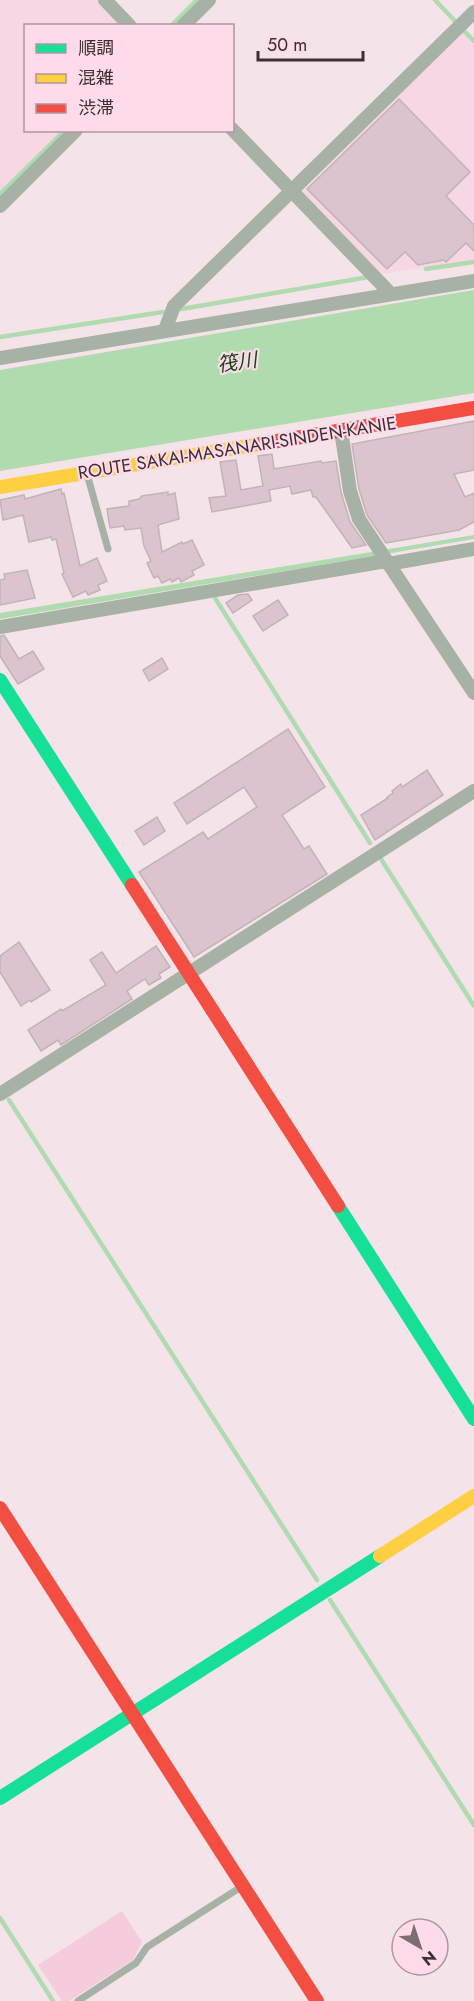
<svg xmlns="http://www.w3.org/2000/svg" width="474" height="2001" viewBox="0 0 474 2001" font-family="Jost,'Noto Sans JP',sans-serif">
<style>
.built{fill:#f7d7e4}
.green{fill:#f4ccdc}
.water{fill:#afdbaf}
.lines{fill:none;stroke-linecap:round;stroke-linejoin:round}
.stream{stroke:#afdbaf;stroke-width:4.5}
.building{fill:#dcc4ce;stroke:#c1b3b8;stroke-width:1.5}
.lane{stroke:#a7b2a6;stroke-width:7}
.street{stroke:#a7b2a6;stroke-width:14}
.fast{stroke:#16e098;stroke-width:14}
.slow{stroke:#ffcf43;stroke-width:14}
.jam{stroke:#f24e42;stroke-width:14}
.labels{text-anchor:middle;stroke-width:4.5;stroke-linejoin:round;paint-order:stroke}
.street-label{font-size:18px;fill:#3c2f34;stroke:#fddbe8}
.water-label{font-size:20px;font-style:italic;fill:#14461c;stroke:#fddbe8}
</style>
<rect width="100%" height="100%" fill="#f5e3ea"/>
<g class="built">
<polygon points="0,0 97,0 123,25 26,26 26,130 60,131 0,190"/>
<polygon points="462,32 474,44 474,260 382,274 302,192"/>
</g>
<polygon class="green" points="122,1911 142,1942 133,1960 69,2001 62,2001 38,1965"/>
<g class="water">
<polygon points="474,290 474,393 0,471 0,370"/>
<polygon points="474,535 474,539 0,619 0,613"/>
</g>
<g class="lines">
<g class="stream">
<polyline points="435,0 455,21"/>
<polyline points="171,26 197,0"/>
<polyline points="464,31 474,41"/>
<polyline points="0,194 65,130"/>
<polyline points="426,269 474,262"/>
<polyline points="181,309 369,277"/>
<polyline points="0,337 163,312"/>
<polyline points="215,598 370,843"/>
<polyline points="381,859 474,1006"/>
<polyline points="9,1100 317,1580"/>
<polyline points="330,1600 474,1825"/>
<polyline points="0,1918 53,2001"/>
</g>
</g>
<g class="building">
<polygon points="399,99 470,172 446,196 474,225 474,251 466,243 446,262 444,260 418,265 405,252 387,269 307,189"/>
<polygon points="474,421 474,470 454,474 465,497 474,493 474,522 459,530 386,543 367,515 359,489 352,444"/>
<polygon points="272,454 274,469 321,461 322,463 336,461 341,492 350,522 366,545 352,548 316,497 313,497 311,490 292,494 290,486 269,490 271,501 212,512 209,498 226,496 220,462 236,460 241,490 263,486 258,456"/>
<polygon points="61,489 62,494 64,493 80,566 97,558 107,581 98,585 100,590 88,595 86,591 73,597 62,574 64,573 56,539 52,540 51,537 29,542 23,515 3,520 0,500 24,495 25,499"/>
<polygon points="168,492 168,495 175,493 179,519 158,525 162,552 182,542 183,544 192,540 204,565 192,571 194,575 181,582 179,578 172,582 170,579 162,583 158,576 154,578 147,563 151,561 144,546 141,528 125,530 124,526 110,528 107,509 129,506 129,501 139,499 142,496"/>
<polygon points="27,570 35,598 0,605 0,580 5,579 4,574"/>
<polygon points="248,594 252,600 233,613 226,603 238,595"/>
<polygon points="278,600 288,615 263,631 253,616"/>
<polygon points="4,635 19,659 33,651 44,669 18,684 0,656 0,636"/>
<polygon points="162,658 168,669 149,681 143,670"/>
<polygon points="288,729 325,787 282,815 304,849 309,846 327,874 194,957 139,872 203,832 208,839 257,807 244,787 187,824 174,803"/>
<polygon points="427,770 443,795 375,840 361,815 388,798 387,797 393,793 392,791 401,784 402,787"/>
<polygon points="157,817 165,831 144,845 135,831"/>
<polygon points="19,942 50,990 31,1002 30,1000 21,1006 0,972 0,956"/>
<polygon points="156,946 170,967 159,974 161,978 149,985 145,979 127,991 132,999 61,1045 58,1040 41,1051 28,1030 61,1009 62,1011 106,985 90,960 102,952 116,973"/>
</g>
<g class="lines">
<g class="lane">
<polyline points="87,474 108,549"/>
<polyline points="78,2001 136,1963 147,1947 241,1887"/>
</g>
<g class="street">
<polyline points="105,0 130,26"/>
<polyline points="183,26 209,0"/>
<polyline points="232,129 391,294"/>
<polyline points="0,206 76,130"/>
<polyline points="165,330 174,306 474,12"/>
<polyline points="0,358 474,281"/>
<polyline points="341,430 350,491 359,519 474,693"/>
<polyline points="388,564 474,549"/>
<polyline points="0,627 386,561"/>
<polyline points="0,1094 474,791"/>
</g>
<g class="fast">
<polyline points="0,680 132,885"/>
<polyline points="338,1206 474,1419"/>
<polyline points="0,1798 380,1556"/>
</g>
<g class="slow">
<polyline points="0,487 260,444"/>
<polyline points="380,1556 474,1496"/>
</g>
<g class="jam">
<polyline points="260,444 474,408"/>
<polyline points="132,885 338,1206"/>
<polyline points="0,1508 317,2001"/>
</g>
</g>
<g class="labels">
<g class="street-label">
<text transform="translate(237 448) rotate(-9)" y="6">ROUTE SAKAI-MASANARI-SINDEN-KANIE</text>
</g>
<g class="water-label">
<text transform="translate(237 362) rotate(-8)" y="7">筏川</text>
</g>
</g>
<rect x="24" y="24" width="210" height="108" fill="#fddbe8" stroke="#b096a0" stroke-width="1.5"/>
<rect x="36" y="44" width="30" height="9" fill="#16e098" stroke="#b096a0" stroke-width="1.5"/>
<text x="78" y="54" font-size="18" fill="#3c2f34">順調</text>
<rect x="36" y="74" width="30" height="9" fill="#ffcf43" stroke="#b096a0" stroke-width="1.5"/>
<text x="78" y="84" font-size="18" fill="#3c2f34">混雑</text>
<rect x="36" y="104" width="30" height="9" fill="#f24e42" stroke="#b096a0" stroke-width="1.5"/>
<text x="78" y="114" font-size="18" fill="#3c2f34">渋滞</text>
<g transform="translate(420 1947) rotate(141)"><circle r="28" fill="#fddbe8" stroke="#b096a0" stroke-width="1.5"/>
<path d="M0-4.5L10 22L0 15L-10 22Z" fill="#7d6e74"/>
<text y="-9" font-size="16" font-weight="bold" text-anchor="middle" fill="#3c2f34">N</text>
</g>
<path d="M258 51v9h105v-9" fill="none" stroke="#3c2f34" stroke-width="3"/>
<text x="267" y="51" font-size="18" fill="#3c2f34" stroke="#fddbe8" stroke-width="4.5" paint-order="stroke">50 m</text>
</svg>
